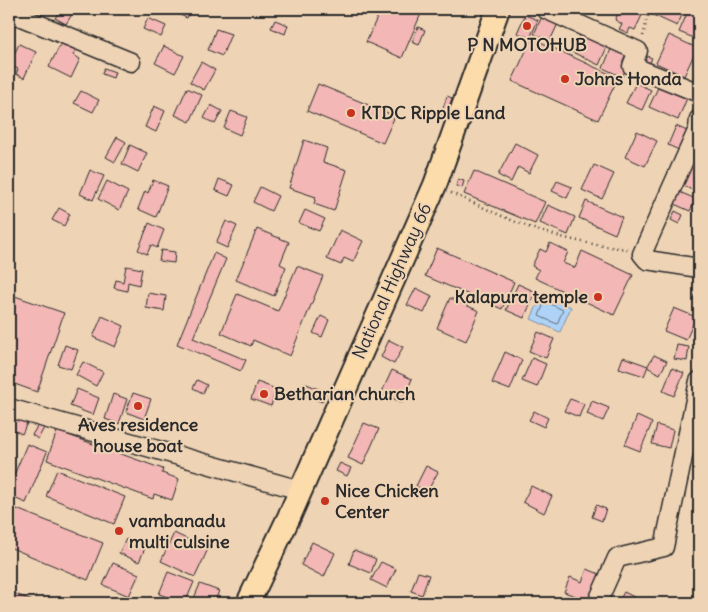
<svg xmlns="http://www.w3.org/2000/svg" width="708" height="612" viewBox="0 0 708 612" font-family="Delius,sans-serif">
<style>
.water{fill:#afd3f7;stroke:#7a90a5}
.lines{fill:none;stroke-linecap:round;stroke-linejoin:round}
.shore{stroke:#606e7d;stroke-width:1}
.building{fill:#f3b7b5;stroke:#2b2b2b}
.minor-casing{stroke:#2b2b2b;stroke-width:21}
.major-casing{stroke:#2b2b2b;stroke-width:26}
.path{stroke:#2b2b2b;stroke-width:2.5;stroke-dasharray:1 4;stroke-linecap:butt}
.minor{stroke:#eed3b5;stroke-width:18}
.major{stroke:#fddcac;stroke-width:22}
.poi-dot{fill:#c8321e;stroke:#eed3b5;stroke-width:2}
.labels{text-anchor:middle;stroke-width:4;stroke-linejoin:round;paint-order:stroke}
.poi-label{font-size:18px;font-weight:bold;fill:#2b2b2b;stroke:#eed3b5;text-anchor:start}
.street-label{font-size:18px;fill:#2b2b2b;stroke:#eed3b5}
</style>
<rect width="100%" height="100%" fill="#eed3b5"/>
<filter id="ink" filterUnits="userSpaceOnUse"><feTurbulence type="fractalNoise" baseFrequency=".02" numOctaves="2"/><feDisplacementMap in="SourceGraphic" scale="10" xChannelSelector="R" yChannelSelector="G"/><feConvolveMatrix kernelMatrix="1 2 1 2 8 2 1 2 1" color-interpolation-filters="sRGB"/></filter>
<g filter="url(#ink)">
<polygon class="water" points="542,295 571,307 560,332 531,319"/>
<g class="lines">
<polygon class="shore" points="546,302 563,310 557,324 539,316 544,303"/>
</g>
<g class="building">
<polygon points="61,9 72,9 74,11 66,24 55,18"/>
<polygon points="174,9 191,9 187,18 173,12"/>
<polygon points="381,9 423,9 402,58 366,42"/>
<polygon points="572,9 584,9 582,13"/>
<polygon points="620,9 638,9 644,11 635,30 630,28 628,33 619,29 622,24 615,20"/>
<polygon points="655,9 685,9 677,26 653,15"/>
<polygon points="689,9 699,9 699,40 679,32"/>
<polygon points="544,12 560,19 550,41 534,34"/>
<polygon points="525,15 538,20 530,38 517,33"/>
<polygon points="148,18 166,26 161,37 143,29"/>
<polygon points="275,20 288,25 285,34 271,28"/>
<polygon points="418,27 425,30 419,45 412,42"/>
<polygon points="216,29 231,34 222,56 208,50"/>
<polygon points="581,33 606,37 602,45 607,47 599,65 572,52"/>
<polygon points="669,35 697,48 684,76 656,63"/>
<polygon points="532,38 618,78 598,120 512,81"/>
<polygon points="63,39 77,47 73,55 80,59 71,78 49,67"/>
<polygon points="19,44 36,52 24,78 16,74 18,69 9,65"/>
<polygon points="164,46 184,56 175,73 155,63"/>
<polygon points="611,49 631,58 622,77 603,68"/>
<polygon points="642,54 652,58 647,69 638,65"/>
<polygon points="201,62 215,70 204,90 190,82"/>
<polygon points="104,68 115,72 113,78 102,74"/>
<polygon points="661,81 689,93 678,120 649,107"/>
<polygon points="636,83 651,90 642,110 626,103"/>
<polygon points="318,84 395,116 383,143 307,111"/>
<polygon points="187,88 202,95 190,122 175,115"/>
<polygon points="81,91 99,100 93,112 74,103"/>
<polygon points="447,96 452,98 446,116 441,114"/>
<polygon points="211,105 222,111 215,124 204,118"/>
<polygon points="154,106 165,111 156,132 145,127"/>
<polygon points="231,111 247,117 240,135 224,128"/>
<polygon points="676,126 687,131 679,150 668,145"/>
<polygon points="637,131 657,141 645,166 625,157"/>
<polygon points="117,137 126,142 115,162 106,157"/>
<polygon points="304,140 327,148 323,162 347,170 334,211 314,204 316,197 289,188"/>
<polygon points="515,143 538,155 529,173 518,167 511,182 498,175"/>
<polygon points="130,145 147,153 138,172 122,164"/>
<polygon points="694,146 699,148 699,159 690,155"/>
<polygon points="688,158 699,163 699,193 677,183"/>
<polygon points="594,165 614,174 602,199 582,190"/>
<polygon points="90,170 104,176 93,200 80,194"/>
<polygon points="474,171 545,202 535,224 464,194"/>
<polygon points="219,179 234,185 229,196 215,190"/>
<polygon points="458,179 464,181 462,188 456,186"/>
<polygon points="153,180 168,186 156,217 138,209 145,191 148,193"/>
<polygon points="107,181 128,192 119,210 98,199"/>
<polygon points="557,181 572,187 567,198 552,191"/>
<polygon points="260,187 278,196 271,211 253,202"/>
<polygon points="677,191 696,199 690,211 672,203"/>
<polygon points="586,201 622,217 615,234 579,218"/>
<polygon points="548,205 575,217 568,235 540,223"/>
<polygon points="59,208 70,214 64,226 52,220"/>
<polygon points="305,210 325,219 319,231 299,223"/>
<polygon points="675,211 683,215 679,224 671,220"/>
<polygon points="226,221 237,226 227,248 216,243"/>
<polygon points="149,223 164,230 157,248 151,245 147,254 138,250"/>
<polygon points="257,229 289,242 280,264 286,267 274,296 236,280"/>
<polygon points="340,230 363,241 353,262 344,258 341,265 327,259"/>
<polygon points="550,243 568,252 563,263 575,268 582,251 633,275 614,315 535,278 539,270 532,266 540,249 546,252"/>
<polygon points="437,248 514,282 502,309 425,276"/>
<polygon points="161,250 175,252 174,263 159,261"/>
<polygon points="214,253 226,259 193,338 246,360 241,371 177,344"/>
<polygon points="126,266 142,269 139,285 128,282 127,291 114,288 116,280 123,282"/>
<polygon points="297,266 323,276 290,356 253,340 251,346 221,333 237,294 278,311"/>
<polygon points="518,284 536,292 524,318 506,310"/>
<polygon points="416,288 432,296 424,313 407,305"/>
<polygon points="696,291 699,292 699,300 694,299"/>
<polygon points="148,293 166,296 164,311 146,308"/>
<polygon points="9,294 64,313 37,392 9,382"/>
<polygon points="450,298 479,311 466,341 437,328"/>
<polygon points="674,308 696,317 686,340 664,331"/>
<polygon points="102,316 124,326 115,347 93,337"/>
<polygon points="321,316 329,320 322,337 313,333"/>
<polygon points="538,332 554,339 546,358 529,351"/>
<polygon points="389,340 403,347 394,364 381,357"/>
<polygon points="65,345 78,350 71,369 58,365"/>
<polygon points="677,345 689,347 687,361 674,359"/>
<polygon points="505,352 522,360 510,390 492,383"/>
<polygon points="654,355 667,361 660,374 647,367"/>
<polygon points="623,357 648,366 644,376 619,368"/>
<polygon points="532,358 546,364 537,387 522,381"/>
<polygon points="83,362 103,372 96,386 76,375"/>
<polygon points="672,368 684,373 674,396 663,391"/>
<polygon points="392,370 412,379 402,402 381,394"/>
<polygon points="197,380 207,385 203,393 193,388"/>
<polygon points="257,382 276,389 271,406 251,399"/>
<polygon points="304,383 326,392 322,402 300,393"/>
<polygon points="77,389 99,398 93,415 70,406"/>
<polygon points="133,393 151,399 144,419 126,412"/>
<polygon points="113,394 127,399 119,424 105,419"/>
<polygon points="570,399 584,404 579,417 564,411"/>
<polygon points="592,401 609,408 603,421 587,414"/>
<polygon points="534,411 548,418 544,427 529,420"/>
<polygon points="15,415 28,421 22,434 9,428"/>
<polygon points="637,416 652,423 640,451 625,445"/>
<polygon points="364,423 379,429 363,465 348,458"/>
<polygon points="38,425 44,428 38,439 32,435"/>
<polygon points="657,425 673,430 669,448 652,444"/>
<polygon points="57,431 163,469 162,473 179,479 172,500 154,494 153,499 47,460"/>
<polygon points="27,444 47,452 26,503 9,496 9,487"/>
<polygon points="340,463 351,468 347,476 336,471"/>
<polygon points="426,466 438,472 427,492 416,486"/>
<polygon points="57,470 125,497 114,524 46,496"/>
<polygon points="531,486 552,496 544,513 523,502"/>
<polygon points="596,505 606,509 602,521 592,517"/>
<polygon points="9,506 103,543 88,580 9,547"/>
<polygon points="174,533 208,549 195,577 161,561"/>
<polygon points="126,539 145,548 139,562 119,553"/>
<polygon points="312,542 335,553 324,577 301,565"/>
<polygon points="354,550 376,559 371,573 349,564"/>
<polygon points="381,562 396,569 387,588 371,580"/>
<polygon points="113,563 139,574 129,596 103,585"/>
<polygon points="587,569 602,575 591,603 579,603 581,598 564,592 570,577 582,582"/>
<polygon points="168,572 194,582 185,603 159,594"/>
<polygon points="418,572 429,575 422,595 411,591"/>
<polygon points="200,584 219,591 214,603 192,603"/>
<polygon points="9,591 25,598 37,603 9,603"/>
<polygon points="624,592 646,603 618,603"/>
</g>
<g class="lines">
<g class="minor-casing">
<g id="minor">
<polyline points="545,9 638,51 632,66 699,93"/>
<polyline points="9,12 131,62"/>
<polyline points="699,119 698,129 642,254 647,260 699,268"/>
<polyline points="9,408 300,490"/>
<polyline points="597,603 617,558 664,547 699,381"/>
</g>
</g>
<g class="major-casing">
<polyline id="major" points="248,603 289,517 435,185 498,9"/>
</g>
<g class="path">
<polyline points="643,36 649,12"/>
<path d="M 451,193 C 479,205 506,219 534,229 C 565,239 596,246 628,249"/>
</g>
<use href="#minor" class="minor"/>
<use href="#major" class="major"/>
</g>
</g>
<g class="poi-dot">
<circle cx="527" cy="26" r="5"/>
<circle cx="565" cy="79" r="5"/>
<circle cx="351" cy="113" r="5"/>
<circle cx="598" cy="297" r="5"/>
<circle cx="264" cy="394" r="5"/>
<circle cx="138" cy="406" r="5"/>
<circle cx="325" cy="501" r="5"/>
<circle cx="119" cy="531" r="5"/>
</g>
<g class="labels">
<g class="poi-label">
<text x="527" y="51" text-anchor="middle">P N MOTOHUB</text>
<text x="575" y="85">Johns Honda</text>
<text x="361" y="119">KTDC Ripple Land</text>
<text x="588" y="303" text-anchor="end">Kalapura temple</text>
<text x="274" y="400">Betharian church</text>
<text x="138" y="431" text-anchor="middle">Aves residence<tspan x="138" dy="21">house boat</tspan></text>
<text x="335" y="497">Nice Chicken<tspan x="335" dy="21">Center</tspan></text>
<text x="129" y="527">vambanadu<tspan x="129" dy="21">multi culsine</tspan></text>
</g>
<g class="street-label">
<text transform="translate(392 281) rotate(-66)" y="6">National Highway 66</text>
</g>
</g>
<rect width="708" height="612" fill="none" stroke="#eed3b5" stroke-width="30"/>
<rect x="15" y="15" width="678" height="582" fill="none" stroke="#2b2b2b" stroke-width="2" filter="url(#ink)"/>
</svg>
